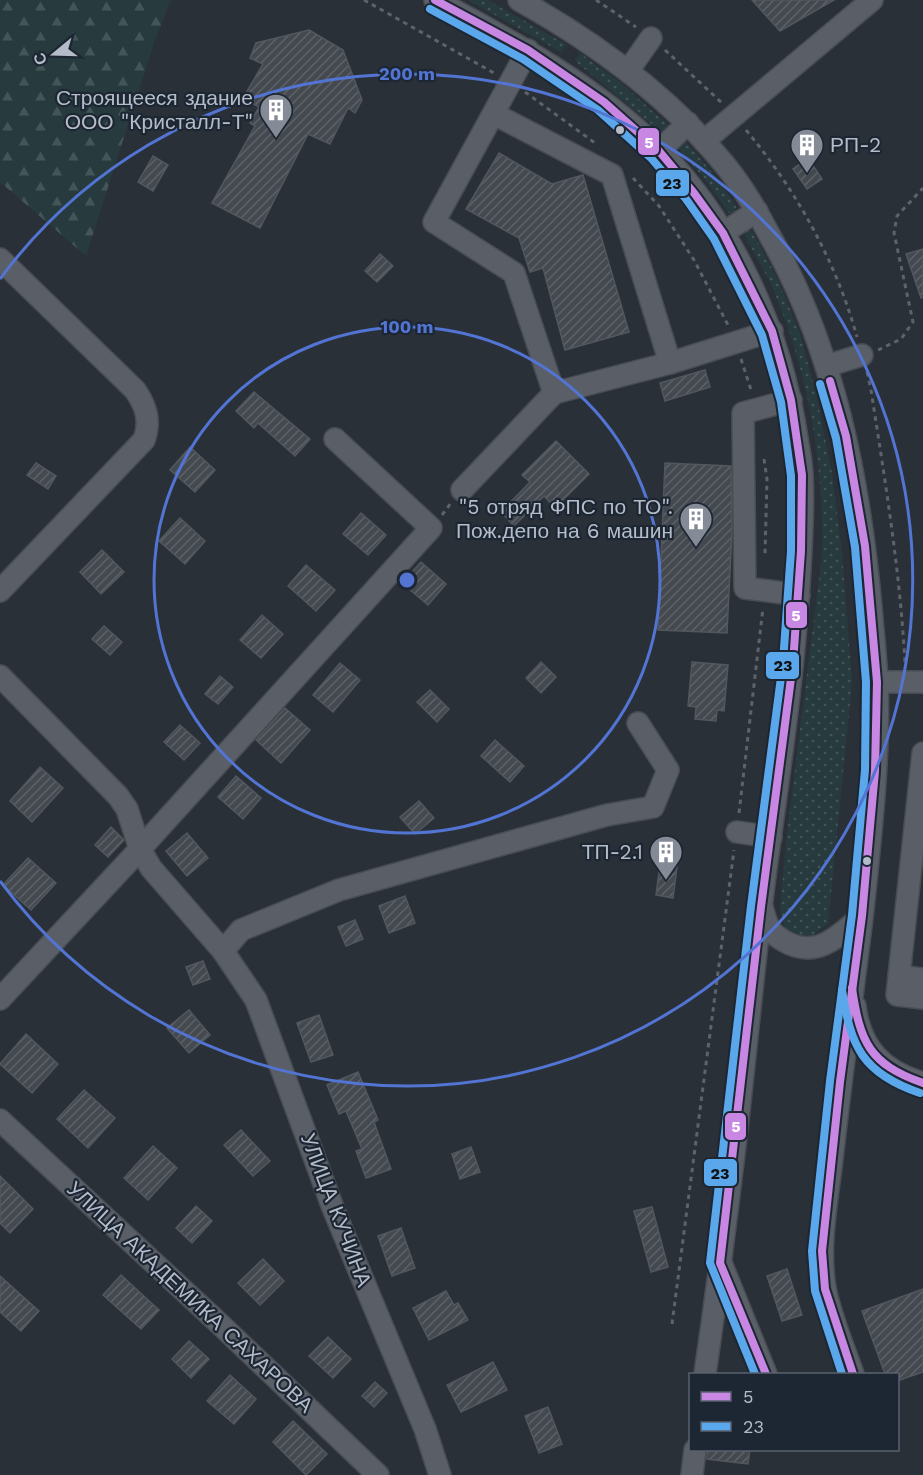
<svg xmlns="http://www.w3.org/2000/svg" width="923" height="1475" viewBox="0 0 923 1475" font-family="'Work Sans',sans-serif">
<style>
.grass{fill:url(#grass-dots)}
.forest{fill:url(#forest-firs)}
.building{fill:url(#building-hatch);stroke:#52575f;stroke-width:1.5}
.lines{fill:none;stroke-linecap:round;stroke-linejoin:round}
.minor-casing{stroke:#484c53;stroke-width:24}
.path{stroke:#5d636a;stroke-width:3;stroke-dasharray:4.5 4.5;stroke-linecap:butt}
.minor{stroke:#5a5e66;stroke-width:21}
.bus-1-casing{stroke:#1d2633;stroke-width:12}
.bus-2-casing{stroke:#1d2633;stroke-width:12}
.bus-1{stroke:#c787e3;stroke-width:8}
.bus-2{stroke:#5aa8eb;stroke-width:8}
.ring{fill:none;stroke:#5274d3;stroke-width:3}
.bus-dot{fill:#b4bcc9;stroke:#1d2633;stroke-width:2}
.labels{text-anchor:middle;stroke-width:4.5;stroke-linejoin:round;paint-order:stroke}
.poi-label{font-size:21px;fill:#b4bcc9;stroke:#1d2633;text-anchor:end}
.street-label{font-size:21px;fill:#b4bcc9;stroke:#1d2633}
.centre{fill:#5274d3;stroke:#1d2633;stroke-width:3}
.ring-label{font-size:18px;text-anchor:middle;font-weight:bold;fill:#5274d3;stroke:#1d2633;stroke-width:4.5;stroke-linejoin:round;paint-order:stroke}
.line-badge{stroke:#1d2633;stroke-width:2}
.badge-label{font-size:16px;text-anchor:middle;font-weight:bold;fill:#fff}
.pale-badge-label{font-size:16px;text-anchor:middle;font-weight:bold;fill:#111}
</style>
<defs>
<pattern id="grass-dots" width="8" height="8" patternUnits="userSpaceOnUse" patternTransform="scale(1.5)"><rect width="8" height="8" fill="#273a3e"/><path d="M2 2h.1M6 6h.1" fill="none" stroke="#445559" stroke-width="1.8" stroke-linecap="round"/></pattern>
<pattern id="forest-firs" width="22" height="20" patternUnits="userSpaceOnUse" patternTransform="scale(1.5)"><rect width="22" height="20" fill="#273a3e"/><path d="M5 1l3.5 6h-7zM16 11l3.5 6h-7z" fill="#445559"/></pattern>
<pattern id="building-hatch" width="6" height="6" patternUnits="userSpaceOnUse" patternTransform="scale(1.5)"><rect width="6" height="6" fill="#444950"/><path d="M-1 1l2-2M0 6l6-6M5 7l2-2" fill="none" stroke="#5d6168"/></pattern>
</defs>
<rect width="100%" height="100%" fill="#2a3038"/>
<g class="grass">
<polygon points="468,0 488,0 567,45 561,52"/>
<polygon points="580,53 621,83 668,125 667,131 661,132 575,61"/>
<polygon points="682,141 686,142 715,176 736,206 735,212 729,213 707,182 679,149 678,146"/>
<path d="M 748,229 L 752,231 L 778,280 L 800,334 L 816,394 L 832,473 L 842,553 L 852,682 L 828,924 L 812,935 L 801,937 L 792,934 L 785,927 L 780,909 L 786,842 L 822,555 C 824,461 808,368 770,282 C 762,266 752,250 744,234 L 744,231 Z"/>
</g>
<polygon class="forest" points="0,0 171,0 155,40 86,256 0,182"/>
<g class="building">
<polygon points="752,0 834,0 780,31"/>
<polygon points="309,30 343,50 362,100 355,113 348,108 330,144 308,134 260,228 212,203 255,126 250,123 259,107 243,98 263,64 250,58 256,43"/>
<polygon points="499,153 552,184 583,175 629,332 565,350 543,268 530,272 519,238 466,209"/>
<polygon points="153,156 168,165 153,191 138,182"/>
<polygon points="808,158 822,179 807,189 793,169"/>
<polygon points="923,249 923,297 921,298 906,254"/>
<polygon points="380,254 393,266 377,282 365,271"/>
<polygon points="705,370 710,387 665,401 660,383"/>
<polygon points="254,392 310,439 295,456 258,423 254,428 236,411"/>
<polygon points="556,441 589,474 555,508 544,496 514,526 501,512 530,482 522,475"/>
<polygon points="190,447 215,470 195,492 170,470"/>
<polygon points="36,463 56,476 48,489 27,475"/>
<polygon points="665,463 731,466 732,530 727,633 658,630"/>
<polygon points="361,513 386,535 368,555 343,534"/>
<polygon points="180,518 205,541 185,564 159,541"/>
<polygon points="102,550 124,572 101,594 80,572"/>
<polygon points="421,562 446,584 428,605 402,583"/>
<polygon points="306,565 335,590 316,611 288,586"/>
<polygon points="262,615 283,634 261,658 240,640"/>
<polygon points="104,626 122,642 110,655 92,639"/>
<polygon points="541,662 556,677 541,693 526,678"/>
<polygon points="692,662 728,665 724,711 717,710 716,721 695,719 696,707 688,706"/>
<polygon points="340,663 360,680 333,712 313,695"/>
<polygon points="220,676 233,687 218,704 205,694"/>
<polygon points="430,690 449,709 437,722 417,702"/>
<polygon points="285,708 310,730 281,763 256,740"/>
<polygon points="180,725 200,743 184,760 164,742"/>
<polygon points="495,740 524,766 510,782 481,756"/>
<polygon points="40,767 63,788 32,822 10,801"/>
<polygon points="236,776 261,798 243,819 218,797"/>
<polygon points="419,801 434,818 415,834 400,817"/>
<polygon points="111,827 124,840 108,857 95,845"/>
<polygon points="187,833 208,858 187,876 166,851"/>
<polygon points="28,858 56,883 31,910 3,885"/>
<polygon points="660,865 677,867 673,898 656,895"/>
<polygon points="405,896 415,923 389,933 379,906"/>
<polygon points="355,920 363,939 346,946 338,927"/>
<polygon points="203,961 210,979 193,985 186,967"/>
<polygon points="189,1010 210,1035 189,1053 167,1028"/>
<polygon points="319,1015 333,1055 311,1062 297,1023"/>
<polygon points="26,1034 58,1064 32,1093 0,1064"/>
<polygon points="358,1072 378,1120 374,1122 391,1169 366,1178 356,1151 362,1149 346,1111 339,1114 327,1085"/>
<polygon points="84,1090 115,1118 88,1148 57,1119"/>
<polygon points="241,1130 270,1161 253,1176 224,1145"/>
<polygon points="153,1146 177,1168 148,1200 124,1178"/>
<polygon points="471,1147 480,1172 460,1179 452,1154"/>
<polygon points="0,1176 33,1209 10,1233 0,1223"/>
<polygon points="196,1206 212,1221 192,1243 176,1228"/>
<polygon points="652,1207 668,1267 651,1272 634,1211"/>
<polygon points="401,1228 415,1268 392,1276 378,1236"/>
<polygon points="263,1259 284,1281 260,1305 238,1283"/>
<polygon points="787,1269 802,1315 782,1321 767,1276"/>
<polygon points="121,1275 159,1310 141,1329 103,1295"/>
<polygon points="0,1276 39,1311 21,1331 0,1312"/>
<polygon points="923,1289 923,1372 897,1381 897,1374 885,1374 862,1311"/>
<polygon points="446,1291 454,1305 458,1303 468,1320 429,1340 413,1308"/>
<polygon points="328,1337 351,1359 333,1378 309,1356"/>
<polygon points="189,1341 209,1359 191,1378 172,1359"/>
<polygon points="493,1362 507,1390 461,1412 447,1385"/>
<polygon points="230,1375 256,1399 234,1424 207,1401"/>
<polygon points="375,1382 387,1393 374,1407 362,1396"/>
<polygon points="548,1407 562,1444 539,1453 525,1416"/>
<polygon points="293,1421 327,1454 306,1475 273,1442"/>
<polygon points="707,1449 750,1449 748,1464 707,1459"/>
</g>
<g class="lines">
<g class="minor-casing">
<g id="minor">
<path d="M 435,0 C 514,42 595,86 659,150 C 735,227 781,333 797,438 C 799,451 802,464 802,476 C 804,512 801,549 799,585 C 793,680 779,774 766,868 C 754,960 746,1053 735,1145 C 726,1221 716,1298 705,1374"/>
<path d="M 519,0 C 596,43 669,96 725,165 C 743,187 757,211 770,236 C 834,349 859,478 871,607 C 873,632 876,657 877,683 C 880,758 870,843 862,918 C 852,998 841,1078 832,1159 C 827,1201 818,1246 825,1288 C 830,1315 844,1348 853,1374"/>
<polyline points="628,71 651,38"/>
<polyline points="494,114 612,175 670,363"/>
<polyline points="704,141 872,0"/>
<polyline points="659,151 688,123"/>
<polyline points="723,233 757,211"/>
<path d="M 0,259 L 135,390 C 146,406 151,421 144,440 L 0,591"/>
<polyline points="826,366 862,355"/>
<polyline points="554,393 670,363 772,331"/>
<polyline points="791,400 743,413 745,588 799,595"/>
<polyline points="462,490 554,393 514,273 434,222 528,50"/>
<polyline points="0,676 118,796 127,809 140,849 151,868 223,951 256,1000 333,1208 425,1429 440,1475"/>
<polyline points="877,682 923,682"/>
<polyline points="923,753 897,995 923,998"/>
<polyline points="737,832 771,837"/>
<path d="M 762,907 C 764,914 766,923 770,929 C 773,934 779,938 784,941 C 817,960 838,936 862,916"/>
<polyline points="223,951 241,930 339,890 607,815 653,807 668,770 638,723"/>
<polyline points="899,976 923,979"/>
<polyline points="0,999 140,849 431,528 335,439"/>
<path d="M 855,1006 C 860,1048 883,1072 923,1083"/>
<polyline points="0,1120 224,1328 378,1475"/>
<polyline points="721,1263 766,1374"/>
<polyline points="692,1475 695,1450"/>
</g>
</g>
<g class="path">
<polyline points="364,0 494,73"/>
<polyline points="596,0 636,27"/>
<polyline points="665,50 722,103"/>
<polyline points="525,92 595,143"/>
<path d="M 746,130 C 796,190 836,261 857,337"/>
<polyline points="633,178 659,206 694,260 728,325"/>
<polyline points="878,350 901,339 913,322 894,233 897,216 923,188"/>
<polyline points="741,359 752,393"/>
<path d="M 867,372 L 871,390 C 885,480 900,571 905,663"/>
<polyline points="764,459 767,479 765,554"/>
<polyline points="442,515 451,503"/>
<polyline points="739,813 763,608"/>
<polyline points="672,1324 734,850"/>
</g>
<use href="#minor" class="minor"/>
<g class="bus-1-casing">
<g id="bus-1">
<polyline points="435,0 528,50 604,102 659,151 694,193 723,233 772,331 791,400 802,475 801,551 793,663 761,907 720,1263 766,1374"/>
<polyline points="830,381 846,436 865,546 877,682 875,771 862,916 840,1082 822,1251 825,1289 853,1374"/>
<path d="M 852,988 C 860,1042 869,1064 923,1083"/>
</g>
</g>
<g class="bus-2-casing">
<g id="bus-2">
<polyline points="430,9 523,59 598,110 651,158 686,199 714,239 762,335 781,402 791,476 791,551 783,662 751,906 710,1263 755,1374"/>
<polyline points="820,384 836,438 855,547 866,682 865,770 852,915 830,1081 812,1251 815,1291 842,1374"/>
<path d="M 842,990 C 851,1047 862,1073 920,1093"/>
</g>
</g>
<use href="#bus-1" class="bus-1"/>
<use href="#bus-2" class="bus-2"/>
</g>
<g class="ring">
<circle cx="407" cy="580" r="253"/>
<path d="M0 279A506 506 0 1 1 0 881"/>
</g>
<defs>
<g id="building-pin" transform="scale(1.725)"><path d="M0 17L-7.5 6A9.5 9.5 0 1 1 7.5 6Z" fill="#848b96" stroke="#1d2633"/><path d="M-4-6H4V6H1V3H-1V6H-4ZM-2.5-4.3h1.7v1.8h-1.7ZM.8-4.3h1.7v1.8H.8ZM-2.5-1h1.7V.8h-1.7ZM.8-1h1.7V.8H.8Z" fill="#fff"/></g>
</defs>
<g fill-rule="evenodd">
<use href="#building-pin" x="276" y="110"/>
<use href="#building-pin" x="807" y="145"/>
<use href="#building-pin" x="696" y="519"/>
<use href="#building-pin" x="666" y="852"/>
</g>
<g class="bus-dot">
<circle cx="620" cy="130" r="5"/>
<circle cx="867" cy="861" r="5"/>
</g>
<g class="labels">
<g class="poi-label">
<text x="253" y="105">Строящееся здание<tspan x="253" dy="24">ООО "Кристалл-Т"</tspan></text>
<text x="830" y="152" text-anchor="start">РП-2</text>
<text x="673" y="514">"5 отряд ФПС по ТО".<tspan x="673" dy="24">Пож.депо на 6 машин</tspan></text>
<text x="643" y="859">ТП-2.1</text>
</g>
<g class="street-label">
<text transform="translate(336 1210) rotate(69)" y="7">УЛИЦА КУЧИНА</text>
<text transform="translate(190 1297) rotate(43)" y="7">УЛИЦА АКАДЕМИКА САХАРОВА</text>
</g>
</g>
<circle cx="407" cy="580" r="9" class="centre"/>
<g class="ring-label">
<text x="407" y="80">200 m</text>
<text x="407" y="333">100 m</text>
</g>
<g class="line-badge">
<rect x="637" y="127" width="23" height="29" rx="6" fill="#c787e3"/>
<rect x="655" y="169" width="35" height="28" rx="6" fill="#5aa8eb"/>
<rect x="785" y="601" width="23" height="28" rx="6" fill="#c787e3"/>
<rect x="765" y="651" width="35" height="29" rx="6" fill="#5aa8eb"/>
<rect x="724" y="1112" width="23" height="29" rx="6" fill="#c787e3"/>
<rect x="703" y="1158" width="35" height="29" rx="6" fill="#5aa8eb"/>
</g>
<g class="badge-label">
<text x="649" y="148">5</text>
<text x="796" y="621">5</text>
<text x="736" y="1132">5</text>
</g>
<g class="pale-badge-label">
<text x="672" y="189">23</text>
<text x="783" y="671">23</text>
<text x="720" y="1179">23</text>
</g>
<rect x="689" y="1373" width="210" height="78" fill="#1d2633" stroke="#59626f" stroke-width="1.5"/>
<rect x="701" y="1392" width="30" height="9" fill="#c787e3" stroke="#59626f" stroke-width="1.5"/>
<text x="743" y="1403" font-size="18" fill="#b4bcc9">5</text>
<rect x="701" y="1422" width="30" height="9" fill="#5aa8eb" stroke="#59626f" stroke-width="1.5"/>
<text x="743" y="1433" font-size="18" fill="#b4bcc9">23</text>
<g transform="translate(54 54) rotate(251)" stroke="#1d2633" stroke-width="4.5" paint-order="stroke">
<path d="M0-4.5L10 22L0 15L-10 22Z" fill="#b4bcc9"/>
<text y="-9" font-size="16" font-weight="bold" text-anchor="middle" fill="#b4bcc9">С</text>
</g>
</svg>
